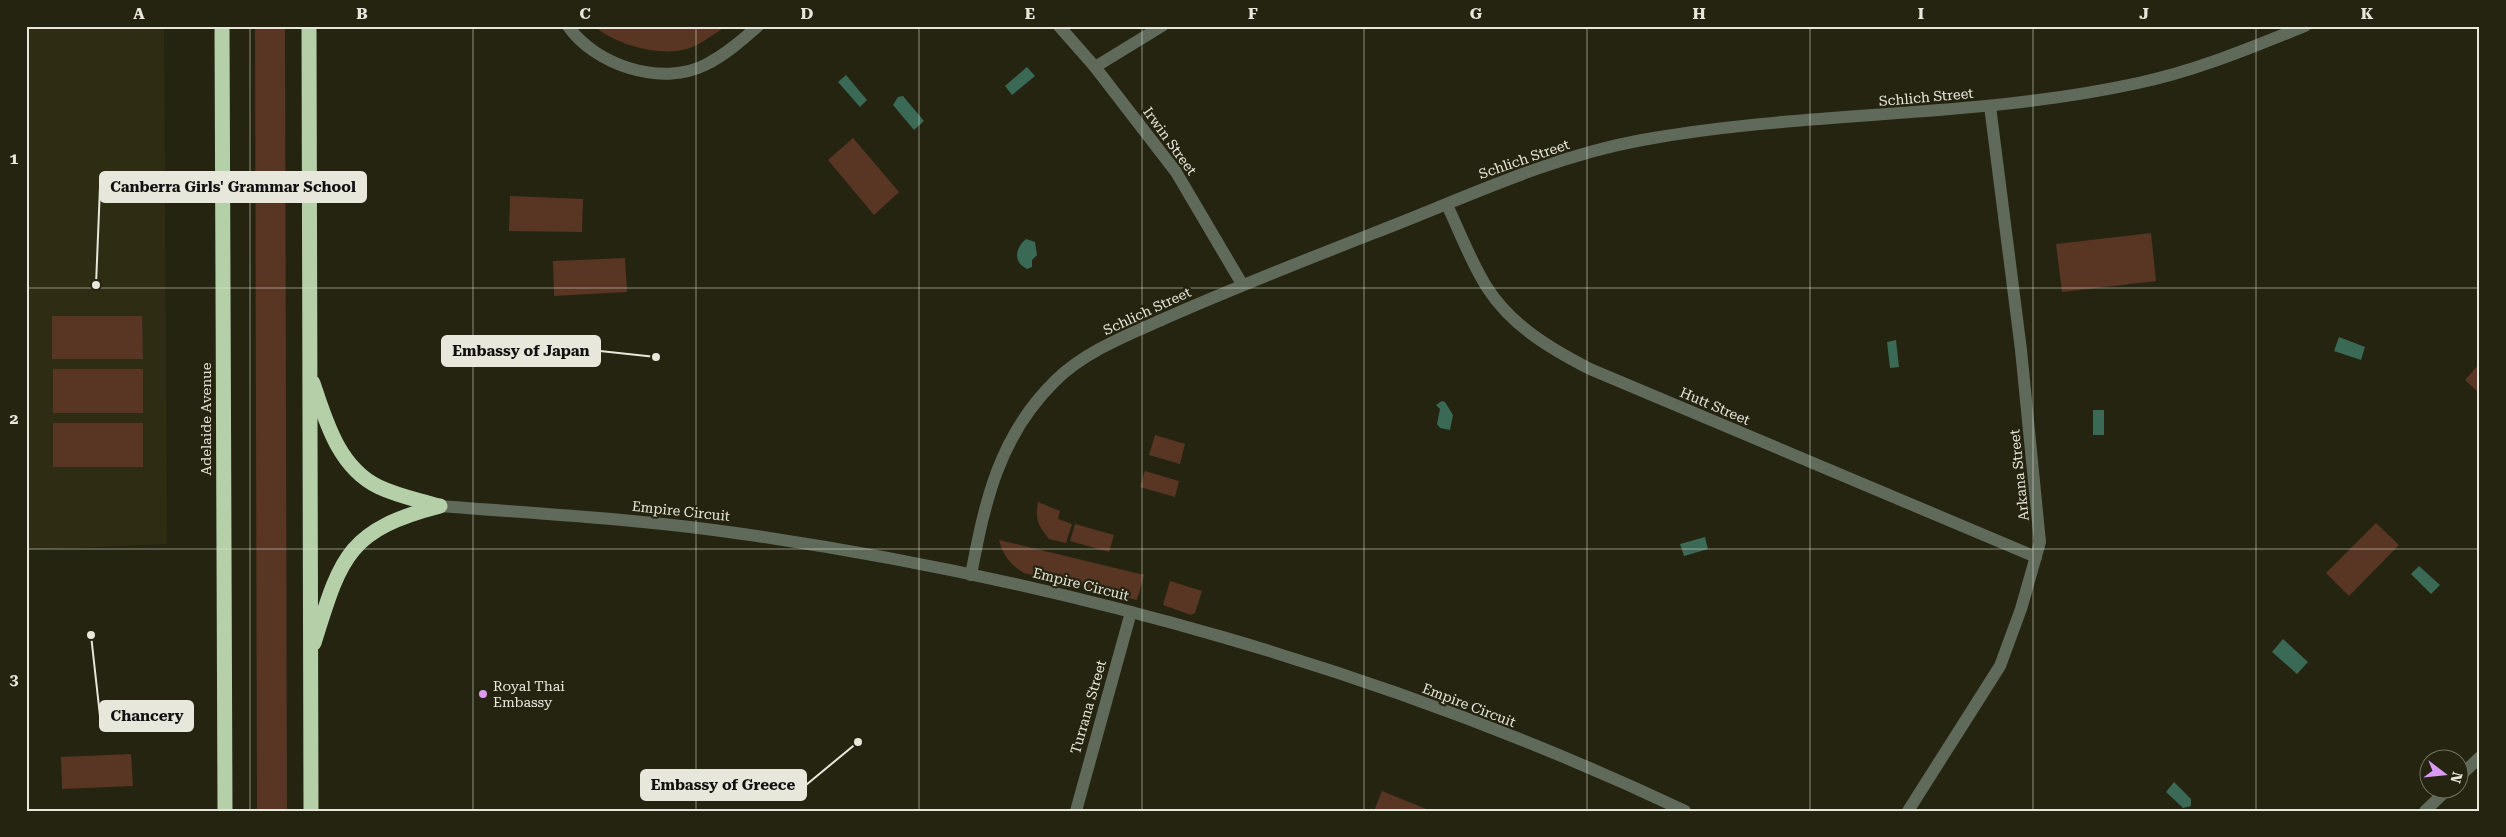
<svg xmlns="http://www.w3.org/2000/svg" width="2506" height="837" viewBox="0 0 2506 837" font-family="'Roboto Serif',serif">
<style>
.built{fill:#2e2d13}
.green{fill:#593524}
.water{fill:#3a6956}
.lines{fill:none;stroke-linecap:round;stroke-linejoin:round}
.minor{stroke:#606a5b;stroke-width:12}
.tertiary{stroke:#606a5b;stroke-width:12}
.motorway{stroke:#b5d0a9;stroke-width:15}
.grid{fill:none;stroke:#e8e7db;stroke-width:1;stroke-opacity:0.55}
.poi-dot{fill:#dc99f4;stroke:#242410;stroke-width:2}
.labels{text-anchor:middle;stroke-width:4.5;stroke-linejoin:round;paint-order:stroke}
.street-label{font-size:14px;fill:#e8e7db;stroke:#242410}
.poi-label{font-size:14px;fill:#e8e7db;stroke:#242410;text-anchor:start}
.leader{fill:none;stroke:#e8e7db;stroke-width:2}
.callout-dot{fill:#e8e7db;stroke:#242410;stroke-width:2}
.callout{fill:#e8e7db;stroke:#e8e7db;stroke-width:2}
.callout-label{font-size:15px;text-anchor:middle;font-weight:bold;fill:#111}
.neatline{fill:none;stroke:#e8e7db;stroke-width:2}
.grid-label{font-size:16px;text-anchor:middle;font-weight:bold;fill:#e8e7db}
</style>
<rect width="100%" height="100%" fill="#242410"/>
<polygon class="built" points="26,26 164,26 167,544 26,550"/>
<g class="green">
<polygon points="255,26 285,26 287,811 257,811"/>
<path d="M 594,26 L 727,26 C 715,33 703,43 690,48 C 663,58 615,45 594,26 Z"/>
<polygon points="853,138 899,192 874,215 828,160"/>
<polygon points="510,196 583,199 582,232 509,231"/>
<polygon points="2151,233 2156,281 2062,292 2056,244"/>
<polygon points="625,258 627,292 554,296 553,261"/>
<polygon points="52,316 142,316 143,359 52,359"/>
<polygon points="2480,363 2480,394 2465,380"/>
<rect x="53" y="369" width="90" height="44"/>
<rect x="53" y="423" width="90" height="44"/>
<polygon points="1155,435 1185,444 1180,464 1149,455"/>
<polygon points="1145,471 1179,481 1175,497 1140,487"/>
<path d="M 1038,502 L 1060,511 L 1058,519 L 1072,524 L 1066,543 L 1049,539 C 1038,525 1035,520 1038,502 Z"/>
<polygon points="2376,523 2399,545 2349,596 2326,573"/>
<polygon points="1075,524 1114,535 1109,552 1070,541"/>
<path d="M 999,540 L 1144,575 L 1137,600 L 1024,573 C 1010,565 1003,555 999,540 Z"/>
<polygon points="1170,581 1202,591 1195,613 1191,615 1163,605"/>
<polygon points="131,754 133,786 62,789 61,757"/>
<polygon points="1382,791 1431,811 1374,811"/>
</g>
<g class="water">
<polygon points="1027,67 1035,76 1012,95 1005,86"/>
<polygon points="846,75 867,100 860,107 838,82"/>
<polygon points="903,96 924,121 914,130 893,105 898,97"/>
<path d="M 1026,239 L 1035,242 L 1037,255 L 1032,260 L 1032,267 L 1027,269 C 1012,262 1016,247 1026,239 Z"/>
<polygon points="2339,337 2365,347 2361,360 2334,351"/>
<polygon points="1896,340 1899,367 1890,368 1887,342"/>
<polygon points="1442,401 1445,402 1453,415 1450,430 1440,428 1437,424 1440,409 1436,405"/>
<rect x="2093" y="410" width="11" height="25"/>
<polygon points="1705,537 1708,549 1684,556 1680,544"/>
<polygon points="2419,566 2440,585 2431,594 2411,574"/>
<polygon points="2283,639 2308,662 2297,674 2272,652"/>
<polygon points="2174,782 2191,799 2191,806 2183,808 2166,792"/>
</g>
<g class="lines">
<g class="minor">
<path d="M 568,26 C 595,65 661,87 705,65 C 725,55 741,41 758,26"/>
<polyline points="1059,26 1095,67 1176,172 1242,284"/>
<polyline points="1095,67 1162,26"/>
<path d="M 1447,205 C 1460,232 1471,263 1488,289 C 1512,326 1551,349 1590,369 L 2036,557"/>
<polyline points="2458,778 2480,757"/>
<polyline points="1076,811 1131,612"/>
<polyline points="1908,811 2000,666 2021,609 2040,542 2021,350 1990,106"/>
<polyline points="2425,811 2447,790"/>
</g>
<g class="tertiary">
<path d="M 440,506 C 541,514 643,519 743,534 C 1067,581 1389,671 1685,811"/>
<path d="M 971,575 C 985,501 999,436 1055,381 C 1085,351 1130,334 1168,317 C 1236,287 1305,260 1374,233 C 1463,199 1548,157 1642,140 C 1806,110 1974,119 2138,83 C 2196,71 2250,48 2305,26"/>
</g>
<g class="motorway">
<polyline points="222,26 225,811"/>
<polyline points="309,26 311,811"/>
<path d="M 313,383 C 326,422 339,468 379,487 C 398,496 419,500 438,506"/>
<path d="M 314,643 C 341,557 347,530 440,506"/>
</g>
</g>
<path class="grid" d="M 250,26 L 250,811M 473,26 L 473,811M 696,26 L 696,811M 919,26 L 919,811M 1142,26 L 1142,811M 1364,26 L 1364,811M 1587,26 L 1587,811M 1810,26 L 1810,811M 2033,26 L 2033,811M 2256,26 L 2256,811M 26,288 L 2480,288M 26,549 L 2480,549"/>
<circle class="poi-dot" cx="483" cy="694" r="5"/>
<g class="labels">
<g class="street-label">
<text transform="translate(1926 97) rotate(-5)" y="5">Schlich Street</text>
<text transform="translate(1170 141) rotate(54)" y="5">Irwin Street</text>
<text transform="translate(1524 159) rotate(-19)" y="5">Schlich Street</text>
<text transform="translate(1147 311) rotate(-25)" y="5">Schlich Street</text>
<text transform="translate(1715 406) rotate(23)" y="5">Hutt Street</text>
<text transform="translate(206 419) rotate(-90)" y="5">Adelaide Avenue</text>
<text transform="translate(2019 475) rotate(-96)" y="5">Arkana Street</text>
<text transform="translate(681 511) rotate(6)" y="5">Empire Circuit</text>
<text transform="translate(1081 584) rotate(14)" y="5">Empire Circuit</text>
<text transform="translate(1469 705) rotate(21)" y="5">Empire Circuit</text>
<text transform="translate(1088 707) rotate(-74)" y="5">Turrana Street</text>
</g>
<g class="poi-label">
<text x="493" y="691">Royal Thai<tspan x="493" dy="16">Embassy</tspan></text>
</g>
</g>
<path class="leader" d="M96 285L100 187M656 357L600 351M91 635L100 716M858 742L806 785"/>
<g class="callout-dot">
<circle cx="96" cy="285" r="5"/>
<circle cx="656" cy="357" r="5"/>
<circle cx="91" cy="635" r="5"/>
<circle cx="858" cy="742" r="5"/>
</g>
<g class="callout">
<rect x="100" y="172" width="266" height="30" rx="5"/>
<rect x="442" y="336" width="158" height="30" rx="5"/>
<rect x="100" y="701" width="93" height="30" rx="5"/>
<rect x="641" y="770" width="165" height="30" rx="5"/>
</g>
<g class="callout-label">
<text x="233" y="192">Canberra Girls' Grammar School</text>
<text x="521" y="356">Embassy of Japan</text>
<text x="147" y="721">Chancery</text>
<text x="723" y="790">Embassy of Greece</text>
</g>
<rect width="2506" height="837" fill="none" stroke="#242410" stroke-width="55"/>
<g transform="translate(2444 774) rotate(106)"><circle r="24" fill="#242410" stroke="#727261"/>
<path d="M0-4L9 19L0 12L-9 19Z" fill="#dc99f4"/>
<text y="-8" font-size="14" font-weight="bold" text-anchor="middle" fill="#e8e7db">N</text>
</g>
<rect x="28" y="28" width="2450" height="782" class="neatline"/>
<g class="grid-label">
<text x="139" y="19">A</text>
<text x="362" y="19">B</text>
<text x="585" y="19">C</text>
<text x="807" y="19">D</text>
<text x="1030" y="19">E</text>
<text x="1253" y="19">F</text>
<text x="1476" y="19">G</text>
<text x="1699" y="19">H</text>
<text x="1921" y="19">I</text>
<text x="2144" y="19">J</text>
<text x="2367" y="19">K</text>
<text x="14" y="164">1</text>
<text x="14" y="424">2</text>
<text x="14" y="685">3</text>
</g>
</svg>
